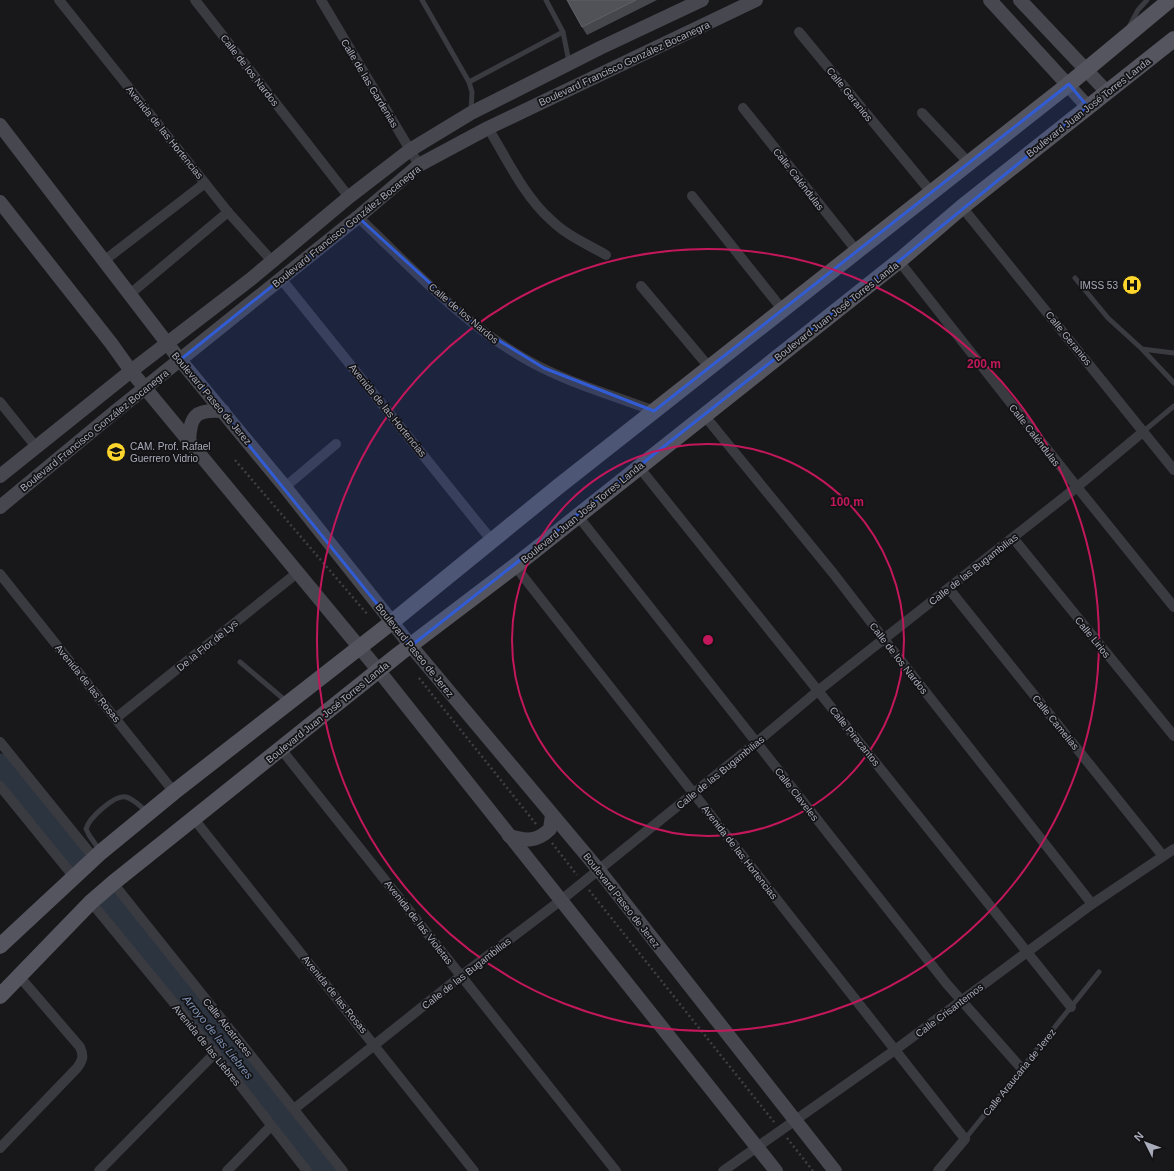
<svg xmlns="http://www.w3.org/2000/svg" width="1174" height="1171" viewBox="0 0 1174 1171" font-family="Arial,sans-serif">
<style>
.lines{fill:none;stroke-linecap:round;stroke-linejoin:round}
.river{stroke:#2c343f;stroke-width:23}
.path{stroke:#3e3f46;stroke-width:2.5;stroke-dasharray:2 3;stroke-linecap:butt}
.lane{stroke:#3a3a41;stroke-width:5}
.street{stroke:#3a3a41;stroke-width:10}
.secondary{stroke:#46474f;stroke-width:14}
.primary{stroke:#54555e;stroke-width:16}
.wall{fill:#46474c}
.building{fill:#515258;stroke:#5f6067}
.marked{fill:#325cd4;fill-opacity:0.2;stroke:#325cd4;stroke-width:3;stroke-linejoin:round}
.ring{fill:none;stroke:#c2185b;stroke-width:2}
.labels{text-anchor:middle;stroke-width:3.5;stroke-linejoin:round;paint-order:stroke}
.street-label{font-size:10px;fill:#a9acba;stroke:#131215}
.poi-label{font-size:10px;fill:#a9acba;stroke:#131215;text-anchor:end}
.water-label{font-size:11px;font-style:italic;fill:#7e94b7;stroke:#131215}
.centre{fill:#c2185b;stroke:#131215;stroke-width:2}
.ring-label{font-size:12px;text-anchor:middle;font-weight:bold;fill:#c2185b;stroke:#131215;stroke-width:3.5;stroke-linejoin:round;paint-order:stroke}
</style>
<rect width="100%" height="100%" fill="#18171a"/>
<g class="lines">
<g class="river">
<polyline points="0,765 74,858"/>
<polyline points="111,904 325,1171"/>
</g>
<g class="path">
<polyline points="235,460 368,615"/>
<polyline points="419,678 536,824"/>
<polyline points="552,843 577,875"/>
<polyline points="589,890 774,1122"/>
<polyline points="787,1138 813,1171"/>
</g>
<g class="lane">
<polyline points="422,0 469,82 472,92 471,112"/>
<polyline points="546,0 563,32 569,62"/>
<polyline points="1129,27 1138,10 1147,0"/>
<polyline points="469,82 563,32"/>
<polyline points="1075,278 1108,318 1142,349 1174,353"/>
<polyline points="1142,349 1174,383"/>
<polyline points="1144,431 1174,406"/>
<polyline points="240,662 286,701"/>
<path d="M 100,851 L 89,835 L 86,829 C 89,818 115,794 126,797 C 134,799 141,807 147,812"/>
<polyline points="965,1139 1099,972"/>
</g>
<g class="street">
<polyline points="59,0 228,212 272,261"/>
<polyline points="195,0 349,197"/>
<polyline points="321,0 419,165"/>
<polyline points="799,32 931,192"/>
<polyline points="743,108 856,250"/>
<polyline points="922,113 969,163"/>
<path d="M 488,128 C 507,159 524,196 551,220 C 566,235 587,244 606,255"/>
<polyline points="692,196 782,309"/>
<polyline points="962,207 1174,470"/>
<path d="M 358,217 C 410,266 460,321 522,357 C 562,381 610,394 654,411"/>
<polyline points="105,260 205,183"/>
<polyline points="899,261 1077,487 1174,607"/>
<polyline points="282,280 493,542"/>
<polyline points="641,286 709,367"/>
<polyline points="130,294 228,212"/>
<polyline points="0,402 36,447"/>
<polyline points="704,415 833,573 884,639 1092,904"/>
<polyline points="639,467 1071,1007"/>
<polyline points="285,487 336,444"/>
<polyline points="578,516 946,983 1021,1068"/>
<polyline points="1013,538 1174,736"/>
<polyline points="515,566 965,1139 938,1171"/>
<polyline points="0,574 174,792"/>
<polyline points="949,589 1163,856"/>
<polyline points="116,718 297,573"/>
<polyline points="0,742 94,858"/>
<polyline points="281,749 616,1171"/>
<polyline points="0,786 74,877"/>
<polyline points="194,819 474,1171"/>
<polyline points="113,883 343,1171"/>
<polyline points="91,902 215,1053 307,1171"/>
<polyline points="294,1109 461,976 560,901 757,742 819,690 1077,487 1144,431"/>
<path d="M 0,1148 L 77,1068 C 83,1060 84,1056 80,1047 L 19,976"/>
<polyline points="99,1171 215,1053"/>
<polyline points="227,1171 271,1126"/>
<polyline points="723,1171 895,1050 1092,904 1174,849"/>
</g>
<g class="secondary">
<polyline points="990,0 1088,107"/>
<polyline points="1020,0 1107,92"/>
<polyline points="0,125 180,360 285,487 411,646 598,869 835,1171"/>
<polyline points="0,202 111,343 131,371 379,671 776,1171"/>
<path d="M 189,442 C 190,415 196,409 223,411"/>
<polyline points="0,476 131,371 251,279 349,197 410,150 471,113 600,48 702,0"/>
<polyline points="0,507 116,411 358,217 419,165 488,128 756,0"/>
<path d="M 509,836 C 526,841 537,842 550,829 L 552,815"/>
</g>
<g class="primary">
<polyline points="0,946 101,852 174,792 392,622 559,486 1069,84 1170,0"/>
<polyline points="0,996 91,902 113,883 399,654 515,566 899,261 962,207 1174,39"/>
</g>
</g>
<polygon class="wall" points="567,0 657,0 587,35 582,27"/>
<polygon class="building" points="567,0 636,0 582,27"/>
<path class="marked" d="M 1069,84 L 1088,107 L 899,261 L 411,646 L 180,360 L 358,217 L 480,329 L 544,368 L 654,411 Z"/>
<g class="ring">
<circle cx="708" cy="640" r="196"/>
<circle cx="708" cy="640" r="391"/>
</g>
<defs>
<g id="hospital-disc" transform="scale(1)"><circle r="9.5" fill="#fcd52d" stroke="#131215"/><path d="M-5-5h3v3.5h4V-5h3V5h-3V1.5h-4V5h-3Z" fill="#111"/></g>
<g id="school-disc" transform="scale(1)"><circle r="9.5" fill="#fcd52d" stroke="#131215"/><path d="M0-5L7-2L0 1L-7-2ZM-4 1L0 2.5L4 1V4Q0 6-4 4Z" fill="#111"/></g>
</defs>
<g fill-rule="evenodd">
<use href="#hospital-disc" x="1132" y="285"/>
<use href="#school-disc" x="116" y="452"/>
</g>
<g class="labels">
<g class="street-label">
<text transform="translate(624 63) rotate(-25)" y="4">Boulevard Francisco González Bocanegra</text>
<text transform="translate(250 70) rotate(52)" y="4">Calle de los Nardos</text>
<text transform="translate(370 83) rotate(59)" y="4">Calle de las Gardenias</text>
<text transform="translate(850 94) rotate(51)" y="4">Calle Geranios</text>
<text transform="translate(1088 107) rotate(-38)" y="4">Boulevard Juan José Torres Landa</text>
<text transform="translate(165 132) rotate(51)" y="4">Avenida de las Hortencias</text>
<text transform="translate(799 179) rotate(52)" y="4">Calle Caléndulas</text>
<text transform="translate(346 226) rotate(-39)" y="4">Boulevard Francisco González Bocanegra</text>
<text transform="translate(836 311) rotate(-38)" y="4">Boulevard Juan José Torres Landa</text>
<text transform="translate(464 313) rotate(40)" y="4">Calle de los Nardos</text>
<text transform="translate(1069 338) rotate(51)" y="4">Calle Geranios</text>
<text transform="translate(212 398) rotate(50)" y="4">Boulevard Paseo de Jerez</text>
<text transform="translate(388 410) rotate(51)" y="4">Avenida de las Hortencias</text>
<text transform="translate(94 430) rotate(-39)" y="4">Boulevard Francisco González Bocanegra</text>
<text transform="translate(1035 435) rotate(52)" y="4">Calle Caléndulas</text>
<text transform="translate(582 512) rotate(-39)" y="4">Boulevard Juan José Torres Landa</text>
<text transform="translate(973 569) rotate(-38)" y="4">Calle de las Bugambilias</text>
<text transform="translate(1093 637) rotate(51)" y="4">Calle Lirios</text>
<text transform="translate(207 645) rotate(-39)" y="4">De la Flor de Lys</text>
<text transform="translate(415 650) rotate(51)" y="4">Boulevard Paseo de Jerez</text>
<text transform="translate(899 658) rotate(52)" y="4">Calle de los Nardos</text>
<text transform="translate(88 683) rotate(51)" y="4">Avenida de las Rosas</text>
<text transform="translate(327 712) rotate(-39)" y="4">Boulevard Juan José Torres Landa</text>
<text transform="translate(1056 722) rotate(51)" y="4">Calle Camelias</text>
<text transform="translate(855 736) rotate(51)" y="4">Calle Piracantos</text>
<text transform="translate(720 772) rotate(-39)" y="4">Calle de las Bugambilias</text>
<text transform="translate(797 794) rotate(52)" y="4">Calle Claveles</text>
<text transform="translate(740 852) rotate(52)" y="4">Avenida de las Hortencias</text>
<text transform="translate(622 900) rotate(52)" y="4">Boulevard Paseo de Jerez</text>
<text transform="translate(419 922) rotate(52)" y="4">Avenida de las Violetas</text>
<text transform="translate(466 973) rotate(-38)" y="4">Calle de las Bugambilias</text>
<text transform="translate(335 994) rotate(51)" y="4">Avenida de las Rosas</text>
<text transform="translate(949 1010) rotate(-37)" y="4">Calle Crisantemos</text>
<text transform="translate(228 1027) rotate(51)" y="4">Calle Alcatraces</text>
<text transform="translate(207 1045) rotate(51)" y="4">Avenida de las Liebres</text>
<text transform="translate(1019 1072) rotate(-51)" y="4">Calle Araucaria de Jerez</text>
</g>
<g class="poi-label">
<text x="1118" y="289">IMSS 53</text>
<text x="130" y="450" text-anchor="start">CAM. Prof. Rafael<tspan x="130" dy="12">Guerrero Vidrio</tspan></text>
</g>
<g class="water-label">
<text transform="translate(218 1037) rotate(51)" y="4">Arroyo de las Liebres</text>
</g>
</g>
<circle cx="708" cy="640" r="6" class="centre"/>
<g class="ring-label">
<text x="984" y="368">200 m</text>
<text x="847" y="506">100 m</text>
</g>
<g transform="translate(1146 1143) rotate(312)" stroke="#131215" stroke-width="3" paint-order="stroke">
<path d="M0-3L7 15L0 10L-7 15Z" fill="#a9acba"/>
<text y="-6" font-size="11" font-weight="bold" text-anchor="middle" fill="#a9acba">N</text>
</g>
</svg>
